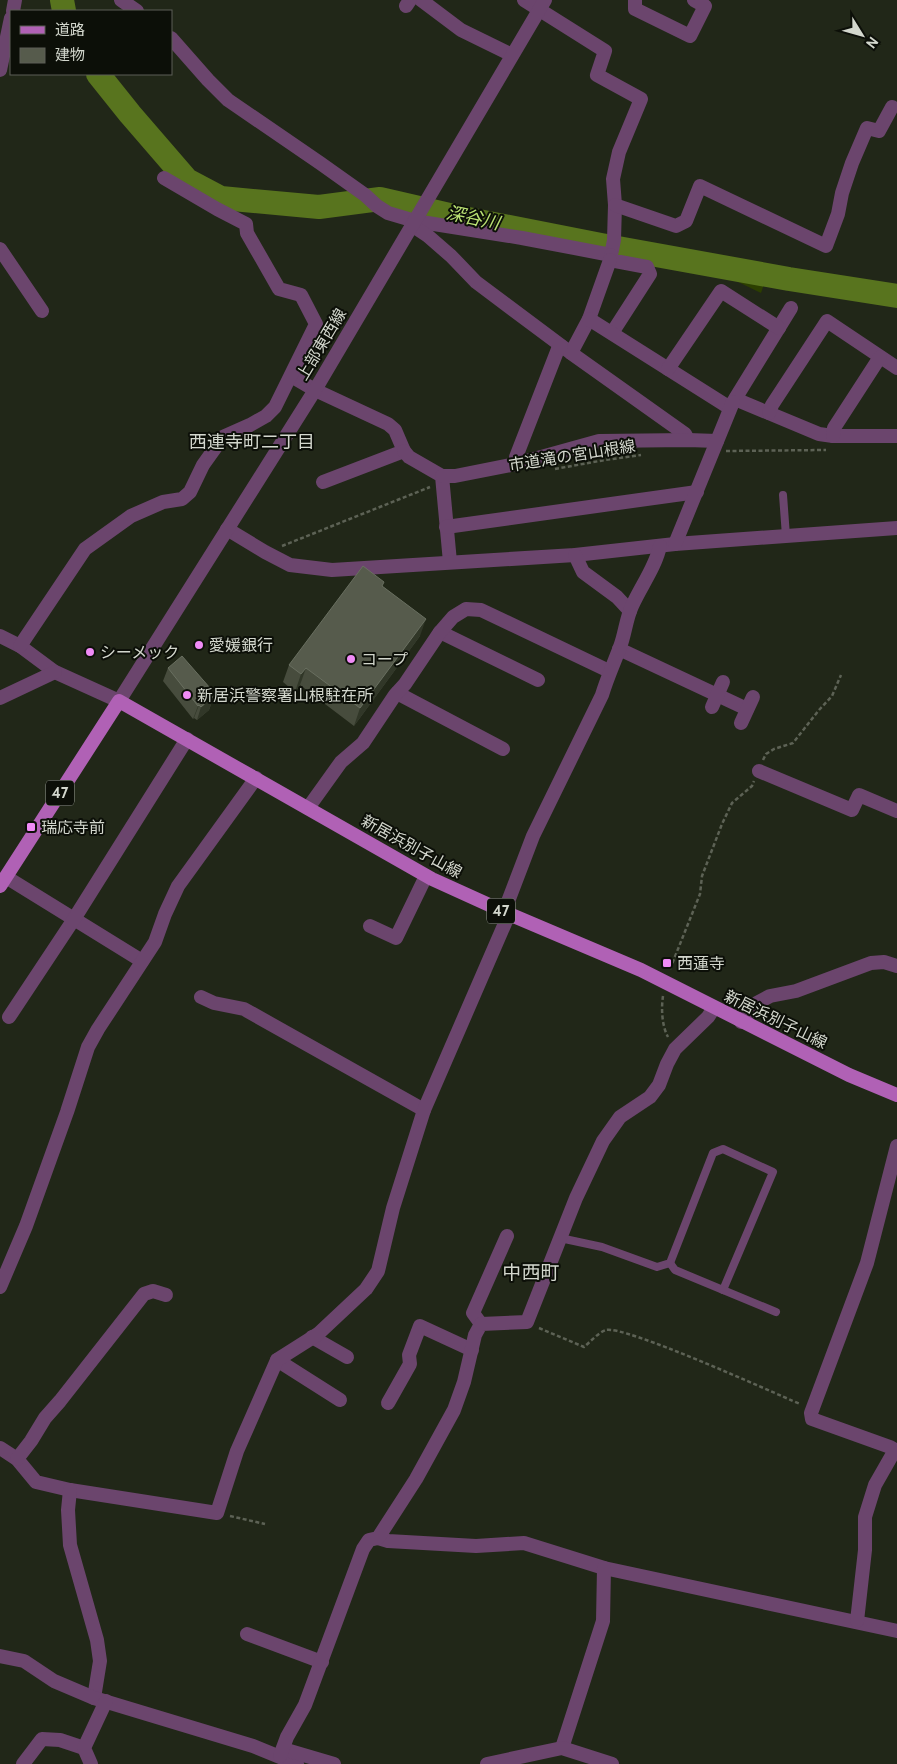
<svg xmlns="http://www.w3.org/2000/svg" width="897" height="1764" viewBox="0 0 897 1764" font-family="Cabin,'Noto Sans JP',sans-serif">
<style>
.green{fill:#2c3f00}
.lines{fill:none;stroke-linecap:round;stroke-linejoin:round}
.river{stroke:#58741e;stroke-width:24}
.path{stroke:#5d6255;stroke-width:2.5;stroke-dasharray:4 2.5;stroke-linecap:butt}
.service{stroke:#6b456d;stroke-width:8}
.minor{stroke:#6b456d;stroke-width:14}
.tertiary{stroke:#6b456d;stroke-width:14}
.primary{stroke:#b061b5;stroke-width:14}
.wall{fill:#474c3d}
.shaded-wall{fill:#313728}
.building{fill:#565b4c;stroke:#696f60}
.poi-dot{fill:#f08bf6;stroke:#0c0f08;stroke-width:2}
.labels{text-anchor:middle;stroke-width:4;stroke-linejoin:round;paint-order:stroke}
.shield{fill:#0c0f08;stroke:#979b92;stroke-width:1}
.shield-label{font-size:15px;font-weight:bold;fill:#d3d7cd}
.street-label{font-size:16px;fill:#d3d7cd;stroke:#0c0f08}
.poi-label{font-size:16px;fill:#d3d7cd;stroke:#0c0f08;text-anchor:start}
.water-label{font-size:18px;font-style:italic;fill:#bbe374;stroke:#0c0f08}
.neighbourhood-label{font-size:18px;fill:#d3d7cd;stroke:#0c0f08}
.quarter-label{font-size:19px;fill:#d3d7cd;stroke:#0c0f08}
</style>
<rect width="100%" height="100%" fill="#212718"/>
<polygon class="green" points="730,278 766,278 761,293"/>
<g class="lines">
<g class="river">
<polyline points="62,0 64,11"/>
<polyline points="98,74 130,114 187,180 221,198 319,207 380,199 458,217 601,245 789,279 897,296"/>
</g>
<g class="path">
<polyline points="726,451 826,450"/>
<polyline points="555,469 605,460 641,455"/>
<polyline points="282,546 430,487"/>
<polyline points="763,760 766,754 774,749 793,743 819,710 832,696 841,675"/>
<polyline points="670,969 700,894 702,876 722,824 732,803 752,786 754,781"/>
<path d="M 663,996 C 661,1009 662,1026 668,1037"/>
<path d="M 539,1328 L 584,1347 C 590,1342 599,1332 606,1330 C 624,1325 772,1392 800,1404"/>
<polyline points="230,1516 265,1524"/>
</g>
<g class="service">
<polyline points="783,495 786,536"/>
<polyline points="560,1238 602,1247 657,1267 670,1263 713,1153 723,1149 773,1172 723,1290"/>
<polyline points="670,1263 675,1270 776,1312"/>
</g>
<g class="minor">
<polyline points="121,0 137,11"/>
<polyline points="421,0 461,30 512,55"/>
<polyline points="635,0 635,9 690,36 705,6 694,0"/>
<polyline points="406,6 410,0"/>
<polyline points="13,11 15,0"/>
<polyline points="171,38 208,80 228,100 320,163 365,195 377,206 388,213 415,221 522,238 611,255 614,240 615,205 613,179 619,152 641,99 597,75 605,51 524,0"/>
<polyline points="0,70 11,18"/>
<polyline points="615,205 676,226 686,221 700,186 826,246 838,214 842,193 852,163 867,128 879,131 892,107"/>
<polyline points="413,226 428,236 451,256 476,282 571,353"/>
<polyline points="0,249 42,311"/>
<polyline points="611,255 610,260 647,267 650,274 612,333"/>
<polyline points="610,260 589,319 571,353 685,434 688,440"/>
<polyline points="791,308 735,399 819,434 833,436 897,436"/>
<polyline points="589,319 730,408"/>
<polyline points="668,369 721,291 779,328"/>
<polyline points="291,376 315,390 388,424 395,430 404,451 323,482"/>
<polyline points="769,413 772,405 827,321 897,368"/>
<polyline points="833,436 834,428 880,357"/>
<polyline points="404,451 409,457 442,476 450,562"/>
<polyline points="516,464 516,457 558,349 561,346"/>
<polyline points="442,476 455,476 516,464 599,441 688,440 717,441"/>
<polyline points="446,527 697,492"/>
<polyline points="227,529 265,552 290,565 332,570 575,555 675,544 897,528"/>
<polyline points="675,544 733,402"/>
<polyline points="575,555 583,572 617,597 630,611"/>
<polyline points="440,632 538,680"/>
<polyline points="0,636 20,646 55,672 119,701"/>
<polyline points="20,646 85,549 131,516 163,502 182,499 190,492 203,465 223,437 250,425 266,416 275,407 316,324 301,295 279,289 247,233 246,224 217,209 164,178"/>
<polyline points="619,649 747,709"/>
<polyline points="397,693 503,749"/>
<polyline points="0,698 55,672"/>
<polyline points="712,707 723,682"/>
<polyline points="741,723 753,697"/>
<polyline points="759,771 852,810 859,795 897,811"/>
<polyline points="308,808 341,762 363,743 395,695 405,684 440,632 453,617 466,609 481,610 609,671"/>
<polyline points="6,877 142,961"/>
<path d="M 504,912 L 533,836 L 602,695 C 607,678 614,663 620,647 C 625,634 626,619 632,606 C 641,586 656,566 660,546"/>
<polyline points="370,926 396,938 426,876"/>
<polyline points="201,997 214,1003 244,1009 424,1110"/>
<polyline points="9,1017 74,919 187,739"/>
<polyline points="741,1022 757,1003 770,996 796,991 871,963 884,962 897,966"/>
<polyline points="0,1287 26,1226 67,1112 88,1047 98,1029 155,942 165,914 178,886 256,778"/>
<polyline points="481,1324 473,1313 507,1236"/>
<polyline points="312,1337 347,1357"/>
<polyline points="277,1360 340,1400"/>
<polyline points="388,1403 410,1364 409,1355 420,1326 472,1350"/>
<polyline points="0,1448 17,1459 36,1482 70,1490 217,1513 237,1451 277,1360 318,1334 366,1289 378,1271 393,1208 424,1110 509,914"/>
<polyline points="17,1459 31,1441 45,1418 60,1401 144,1294 153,1291 166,1295"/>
<polyline points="70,1490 68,1510 70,1545 97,1640 100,1661 94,1698"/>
<polyline points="378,1538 388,1541 476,1546 524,1543 604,1568 897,1631"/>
<polyline points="857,1621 865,1550 865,1517 875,1485 895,1450 890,1447 812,1419 811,1413 867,1263 897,1146"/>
<polyline points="247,1634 322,1662"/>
<polyline points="0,1656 24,1661 54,1681 94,1698 253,1746 297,1764"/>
<polyline points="562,1748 603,1621 604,1568"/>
<polyline points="283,1749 334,1764"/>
<polyline points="280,1756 287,1737 305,1705 363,1549 369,1540 378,1538 416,1479 454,1410 464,1382 475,1335 481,1324 527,1322 576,1198 603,1141 620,1117 650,1097 659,1085 667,1064 675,1049 708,1017 714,1008"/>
<polyline points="23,1764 42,1739 60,1740 84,1748"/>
<polyline points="91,1764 84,1748 106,1701"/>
<polyline points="487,1764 562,1748 612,1764"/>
</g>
<polyline class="tertiary" points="119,701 315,390 545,0"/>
<polyline class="primary" points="0,886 119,701 432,879 509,914 641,970 849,1075 897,1095"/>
</g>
<g class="wall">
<polygon points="383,587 420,636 354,726 300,685 295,692 283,682 289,665"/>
<polygon points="168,668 209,691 214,696 209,710 197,720 194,718 193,719 163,681"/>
</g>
<g class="shaded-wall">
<polygon points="426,619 420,636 354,726 360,708"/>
<polygon points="306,668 300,685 295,692 301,674"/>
<polygon points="214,696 209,710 197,720 201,707"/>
<polygon points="199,705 194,718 193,719 198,706"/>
</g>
<g class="building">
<polygon points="363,566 384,582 382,586 426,619 360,708 306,668 301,674 289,665"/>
<polygon points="182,656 210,688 208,690 214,696 201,707 199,705 198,706 168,668"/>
</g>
<g class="poi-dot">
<circle cx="199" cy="645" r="5"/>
<circle cx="90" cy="652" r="5"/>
<circle cx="351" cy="659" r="5"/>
<circle cx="187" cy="695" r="5"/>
<rect x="26" y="822" width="10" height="10" rx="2.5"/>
<rect x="662" y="958" width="10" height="10" rx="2.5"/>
</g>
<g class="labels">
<g class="shield">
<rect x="46" y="780.5" width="28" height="25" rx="4"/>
<rect x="487" y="898.5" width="28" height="25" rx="4"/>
</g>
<g class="shield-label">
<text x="60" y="798">47</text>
<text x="501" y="916">47</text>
</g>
<g class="street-label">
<text transform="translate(321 344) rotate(-59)" y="6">上部東西線</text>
<text transform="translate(572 455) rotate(-9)" y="6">市道滝の宮山根線</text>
<text transform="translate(412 846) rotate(29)" y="6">新居浜別子山線</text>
<text transform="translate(776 1019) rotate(26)" y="6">新居浜別子山線</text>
</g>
<g class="poi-label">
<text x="209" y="651">愛媛銀行</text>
<text x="100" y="658">シーメック</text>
<text x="361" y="665">コープ</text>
<text x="197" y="701">新居浜警察署山根駐在所</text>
<text x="41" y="833">瑞応寺前</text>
<text x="677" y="969">西蓮寺</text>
</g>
<g class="water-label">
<text transform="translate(473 218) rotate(12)" y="6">深谷川</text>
</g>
<g class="neighbourhood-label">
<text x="252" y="448">西連寺町二丁目</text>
</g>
<g class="quarter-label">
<text x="531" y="1279">中西町</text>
</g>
</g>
<rect x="10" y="10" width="162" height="65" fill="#0c0f08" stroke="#5c5f57"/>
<rect x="20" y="26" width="25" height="8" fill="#b061b5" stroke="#5c5f57"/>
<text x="55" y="35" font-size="15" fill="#d3d7cd">道路</text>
<rect x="20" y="48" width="25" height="15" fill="#565b4c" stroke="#5c5f57"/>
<text x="55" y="60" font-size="15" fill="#d3d7cd">建物</text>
<g transform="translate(862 35) rotate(127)" stroke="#0c0f08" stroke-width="4" paint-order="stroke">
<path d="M0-4L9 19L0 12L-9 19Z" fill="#d3d7cd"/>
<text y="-8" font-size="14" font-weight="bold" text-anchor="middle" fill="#d3d7cd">N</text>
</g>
</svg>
